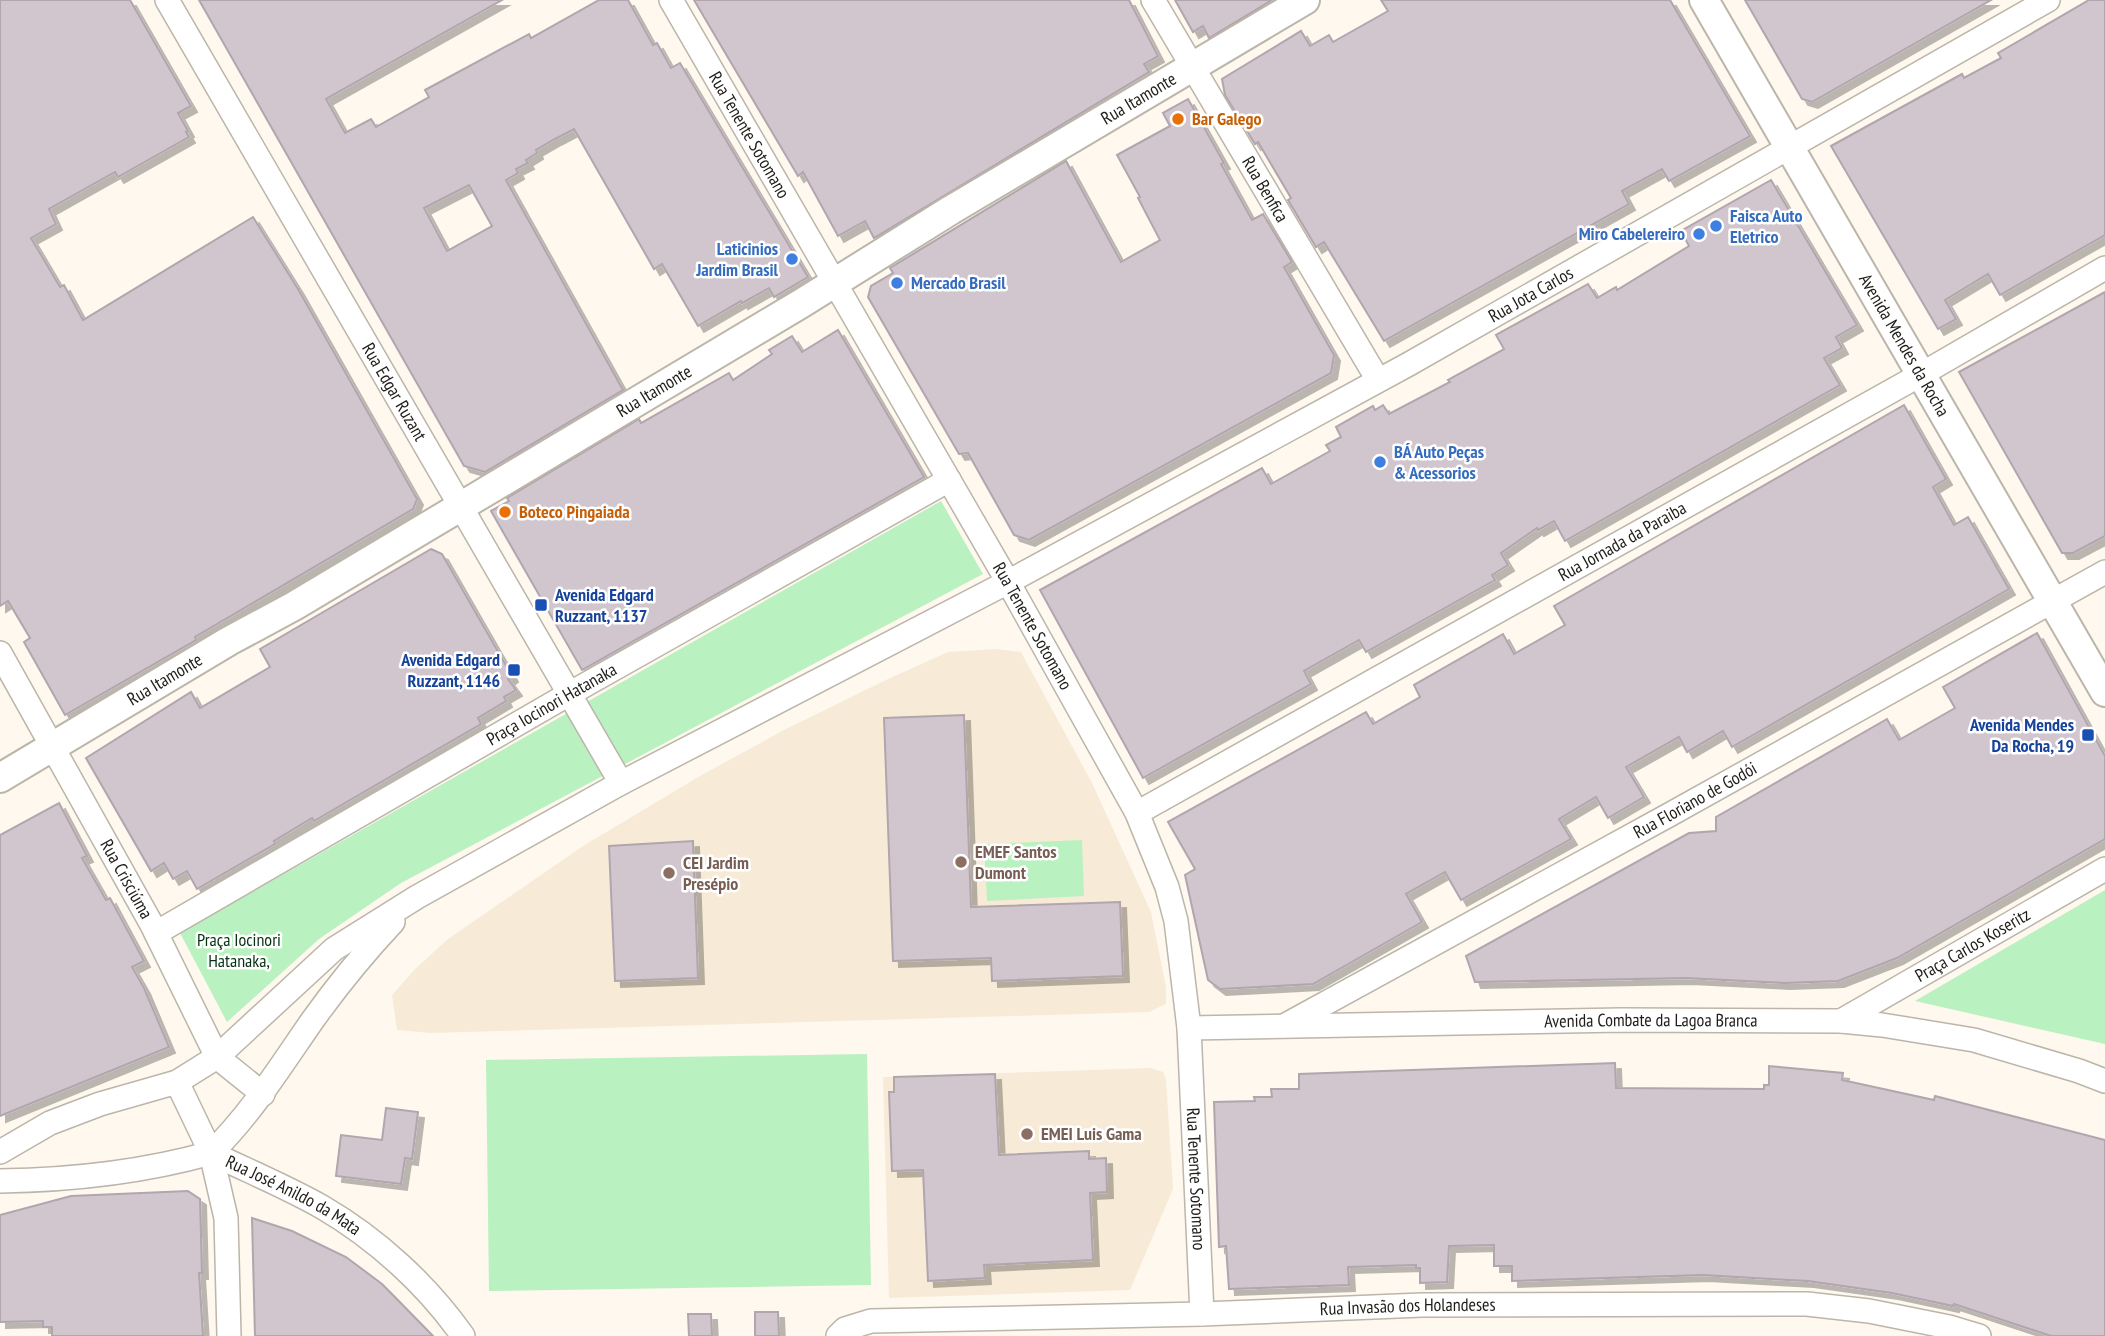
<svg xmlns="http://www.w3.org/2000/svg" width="2105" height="1336" viewBox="0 0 2105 1336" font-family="'PT Sans Narrow',sans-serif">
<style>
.built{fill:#f7ebd8}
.green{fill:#baf1c0}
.building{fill:#d1c5ce;stroke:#b1a5ae;stroke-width:2;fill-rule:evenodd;filter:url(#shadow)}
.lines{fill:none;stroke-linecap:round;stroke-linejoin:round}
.minor-casing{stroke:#bcb5a9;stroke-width:26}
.tertiary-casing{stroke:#bcb5a9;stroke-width:32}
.minor{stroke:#fff;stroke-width:23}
.tertiary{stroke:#fff;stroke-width:28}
.food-dot{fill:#e8710a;stroke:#fff;stroke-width:2.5}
.shop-dot{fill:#3f7fe0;stroke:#fff;stroke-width:2.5}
.transit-dot{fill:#1a4fb4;stroke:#fff;stroke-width:2.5}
.education-dot{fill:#8d6e63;stroke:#fff;stroke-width:2.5}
.labels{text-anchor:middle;stroke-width:5;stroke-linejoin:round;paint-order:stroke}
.street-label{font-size:18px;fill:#1f1d18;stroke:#fff}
.food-label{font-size:18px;font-weight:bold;fill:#c56008;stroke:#fff;text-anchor:start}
.shop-label{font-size:18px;font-weight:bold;fill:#366cbe;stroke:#fff;text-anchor:start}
.transit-label{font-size:18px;font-weight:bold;fill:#164399;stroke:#fff;text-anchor:end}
.education-label{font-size:18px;font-weight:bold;fill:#785e54;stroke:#fff;text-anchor:start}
.park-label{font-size:18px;fill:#073212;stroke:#fff}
</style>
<defs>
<filter id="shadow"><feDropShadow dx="6" dy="6" stdDeviation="0" flood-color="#0004"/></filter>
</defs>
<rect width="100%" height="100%" fill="#fef8ee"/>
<g class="built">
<polygon points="996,649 1021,652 1092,783 1151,912 1166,987 1166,1004 1149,1012 430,1033 397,1030 392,995 415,969 448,939 583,846 700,776 786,729 888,679 948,652"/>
<polygon points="1151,1068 1163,1072 1166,1079 1173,1189 1130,1290 889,1298 883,1077"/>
</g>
<g class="green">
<polygon points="941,501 983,574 401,883 319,939 227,1022 180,933"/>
<polygon points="1082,840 1084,896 987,901 984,844"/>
<polygon points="2105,890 2105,1044 1915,1001"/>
<polygon points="867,1054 871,1285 489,1291 486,1060"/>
</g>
<g class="building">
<polygon points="0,0 130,0 191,106 178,113 188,131 186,132 189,137 118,177 115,172 49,209 56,224 31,238 60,287 64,285 83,320 253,217 298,289 417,499 413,509 195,637 196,640 65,715 24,642 30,638 8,601 0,606"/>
<path d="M 199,0 L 502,0 L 326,99 L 345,133 L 371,119 L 376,127 L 429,97 L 425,90 L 529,34 L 531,38 L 599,0 L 628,0 L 653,45 L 657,43 L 671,68 L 680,63 L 808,277 L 774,297 L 769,288 L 742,303 L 741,301 L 698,326 L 662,264 L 654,269 L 574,129 L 555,139 L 536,150 L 537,153 L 526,160 L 528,163 L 516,169 L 518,173 L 506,180 L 623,390 L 485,472 L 464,466 ZM 469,185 L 492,226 L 447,251 L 424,208 Z"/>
<polygon points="694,0 1129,0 1158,56 1144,64 1149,72 874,238 865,221 838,236 803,172 798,176"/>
<polygon points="1175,0 1272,0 1209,38 1203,26 1193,32"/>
<polygon points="1381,0 1670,0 1750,136 1669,181 1662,169 1622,191 1629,204 1384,341 1324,242 1316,247 1288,200 1291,198 1258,142 1255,144 1225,95 1222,79 1301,31 1310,46 1329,35 1333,42 1388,11"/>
<polygon points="1745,0 1991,0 1812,102 1802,99"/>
<polygon points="2089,0 2105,0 2105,235 2000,295 1988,274 1945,300 1956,319 1938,329 1831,146 1962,74 1964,78 2001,58 1998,53"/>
<polygon points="1188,99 1224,163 1221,164 1252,220 1263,214 1292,262 1284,267 1334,355 1331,373 1029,540 1014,535 968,453 959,454 868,297 871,286 893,273 890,268 1066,161 1121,262 1160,240 1138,198 1140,197 1117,155 1170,126 1163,113"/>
<polygon points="1771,180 1857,325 1836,337 1842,348 1824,358 1840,385 1565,541 1554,521 1538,530 1537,528 1501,553 1508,565 1492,575 1495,580 1366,652 1359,640 1304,671 1311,684 1143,778 1040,590 1262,468 1271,484 1330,451 1326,445 1341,437 1336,427 1373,406 1375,410 1383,405 1389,414 1450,382 1448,380 1504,349 1496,335 1588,284 1597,298 1616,287 1617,290 1689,246 1681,231"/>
<polygon points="2105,292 2105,536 2073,553 2062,553 1959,372"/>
<polygon points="838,330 924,477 582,670 491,511 509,501 507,498 639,419 641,423 729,373 733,380 772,354 769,350 792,336 802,352"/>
<polygon points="1904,405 1946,479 1933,487 1954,525 1968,517 2009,589 1732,747 1723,731 1687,752 1679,737 1626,767 1644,797 1608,818 1596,797 1559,819 1571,839 1461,900 1445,872 1406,894 1422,922 1313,984 1220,989 1208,980 1185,875 1195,869 1168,822 1366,712 1373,724 1420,697 1414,685 1503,634 1514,654 1565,625 1554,606"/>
<polygon points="431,549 442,554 512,676 508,679 516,690 504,697 506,701 478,718 481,724 314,821 312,818 274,841 275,844 197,889 187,871 173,879 164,863 151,871 86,758 191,692 200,708 270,667 260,649"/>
<polygon points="2037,633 2105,756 2105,839 1897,958 1838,981 1784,983 1686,978 1475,982 1466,956 1689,833 1716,831 1716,817 1887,719 1899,740 1955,708 1943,687"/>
<polygon points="964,715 971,907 1120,902 1123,976 992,981 991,958 893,961 884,718"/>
<polygon points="59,803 87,856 82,858 106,900 110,898 144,961 132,967 144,988 169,1047 0,1116 0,835"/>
<polygon points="693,841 698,978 615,981 609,846"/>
<polygon points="1615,1063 1616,1088 1764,1089 1764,1085 1769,1085 1769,1066 1843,1073 1842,1080 1934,1100 1935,1096 2105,1140 2105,1336 2051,1336 1954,1304 1953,1306 1892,1293 1808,1281 1703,1275 1512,1281 1512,1266 1494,1266 1494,1245 1449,1246 1447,1282 1420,1283 1420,1268 1416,1268 1416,1265 1348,1267 1349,1285 1229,1289 1226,1246 1219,1247 1214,1102 1255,1101 1254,1097 1272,1097 1271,1089 1299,1089 1299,1074"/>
<polygon points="995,1074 999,1155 1089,1151 1089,1159 1106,1158 1107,1192 1090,1193 1093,1260 984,1265 985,1278 928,1281 923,1170 892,1171 889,1092 894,1092 894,1077"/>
<polygon points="386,1108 418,1112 412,1159 405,1158 401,1184 336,1176 341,1135 382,1140"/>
<polygon points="188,1191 200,1199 202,1273 199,1273 203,1336 52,1336 52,1327 43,1327 43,1321 0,1322 0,1215 71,1196"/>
<polygon points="252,1218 292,1231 346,1257 382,1284 433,1336 255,1336"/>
<polygon points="755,1312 778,1312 779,1336 755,1336"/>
<polygon points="688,1314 711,1314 712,1336 689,1336"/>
</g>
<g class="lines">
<g class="minor-casing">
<g id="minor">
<path id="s1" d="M 167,0 L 621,783"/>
<path id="s2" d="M 671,0 L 1008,582 L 1137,813 L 1167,887 L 1176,921 L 1189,1028 L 1202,1314"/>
<path id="s3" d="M 1153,0 L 1378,380"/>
<path id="s4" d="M 0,653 L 152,925 L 217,1057 L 263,1094"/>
<path id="s5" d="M 1137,813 L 1920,375 L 2105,268"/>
<path id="s6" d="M 156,933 L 569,694 L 949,480"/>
<path id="s7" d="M 1841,1021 L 2105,869"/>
<path id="s8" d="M 1284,1026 L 1669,815 L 2105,572"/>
<path id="s9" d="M 1189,1028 L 1621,1020 L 1841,1021 L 1882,1025 L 1974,1040 L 2079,1071 L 2105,1081"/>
<polyline points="177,1082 211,1153 226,1218 229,1336"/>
<path id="s10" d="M 0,1152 L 50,1123 L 100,1104 L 177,1082 L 217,1057 L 334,949 L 417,897 L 621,783 L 1008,582 L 1409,364 L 2048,0"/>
<path d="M 211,1153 C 251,1114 280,1067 312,1021 C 337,986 363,954 393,922"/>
<path id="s11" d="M 0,1181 C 71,1180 143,1172 211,1153 C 248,1171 287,1187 322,1207 C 377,1239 427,1285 463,1336"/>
<path id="s12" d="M 838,1336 L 845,1329 L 871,1321 L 1202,1314 L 1422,1305 L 1807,1304 L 1869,1311 L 1949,1327 L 1979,1336"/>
</g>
</g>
<g class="tertiary-casing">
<g id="tertiary">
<path id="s13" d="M 1704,0 L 2105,692"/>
<path id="s14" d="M 0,778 L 229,641 L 294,606 L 418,532 L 802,303 L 951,210 L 1305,0"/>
</g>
</g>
<use href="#minor" class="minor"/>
<use href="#tertiary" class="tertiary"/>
</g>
<g class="food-dot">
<circle cx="1178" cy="119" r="7"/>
<circle cx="505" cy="512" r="7"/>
</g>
<g class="shop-dot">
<circle cx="1716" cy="226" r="7"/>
<circle cx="1699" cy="234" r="7"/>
<circle cx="792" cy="259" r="7"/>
<circle cx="897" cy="283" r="7"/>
<circle cx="1380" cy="462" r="7"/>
</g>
<g class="transit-dot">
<rect x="534" y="598" width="14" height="14" rx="3.5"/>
<rect x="507" y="663" width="14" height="14" rx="3.5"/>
<rect x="2081" y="728" width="14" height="14" rx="3.5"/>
</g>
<g class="education-dot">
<circle cx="961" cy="862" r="7"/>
<circle cx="669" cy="873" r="7"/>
<circle cx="1027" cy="1134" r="7"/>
</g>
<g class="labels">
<g class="street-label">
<text dy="6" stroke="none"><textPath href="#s14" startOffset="1326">Rua Itamonte</textPath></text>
<text dy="6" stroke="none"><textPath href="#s2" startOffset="156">Rua Tenente Sotomano</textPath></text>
<text dy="6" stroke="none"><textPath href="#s3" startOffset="220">Rua Benfica</textPath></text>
<text dy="6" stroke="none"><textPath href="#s10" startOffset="1762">Rua Jota Carlos</textPath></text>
<text dy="6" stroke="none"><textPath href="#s13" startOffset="399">Avenida Mendes da Rocha</textPath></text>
<text dy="6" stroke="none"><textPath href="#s1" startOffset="453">Rua Edgar Ruzant</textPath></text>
<text dy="6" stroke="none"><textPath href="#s14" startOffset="760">Rua Itamonte</textPath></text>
<text dy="6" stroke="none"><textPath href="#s5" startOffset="556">Rua Jornada da Paraiba</textPath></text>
<text dy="6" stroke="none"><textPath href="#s2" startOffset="723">Rua Tenente Sotomano</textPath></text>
<text dy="6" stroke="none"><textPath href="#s14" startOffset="192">Rua Itamonte</textPath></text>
<text dy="6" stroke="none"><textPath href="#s6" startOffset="457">Praça Iocinori Hatanaka</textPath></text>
<text dy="6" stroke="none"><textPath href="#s8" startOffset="469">Rua Floriano de Godói</textPath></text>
<text dy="6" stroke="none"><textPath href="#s4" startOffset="259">Rua Crisciúma</textPath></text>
<text dy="6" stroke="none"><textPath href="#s7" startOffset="152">Praça Carlos Koseritz</textPath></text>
<text dy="6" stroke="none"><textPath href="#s9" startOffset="462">Avenida Combate da Lagoa Branca</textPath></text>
<text dy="6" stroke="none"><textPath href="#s2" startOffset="1311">Rua Tenente Sotomano</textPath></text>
<text dy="6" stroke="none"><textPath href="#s11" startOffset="306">Rua José Anildo da Mata</textPath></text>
<text dy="6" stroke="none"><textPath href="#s12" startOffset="574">Rua Invasão dos Holandeses</textPath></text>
</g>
<g class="food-label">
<text x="1192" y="125">Bar Galego</text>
<text x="519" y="518">Boteco Pingaiada</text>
</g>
<g class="shop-label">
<text x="1730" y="222">Faisca Auto<tspan x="1730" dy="21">Eletrico</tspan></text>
<text x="1685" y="240" text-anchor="end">Miro Cabelereiro</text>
<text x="778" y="255" text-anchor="end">Laticinios<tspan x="778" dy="21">Jardim Brasil</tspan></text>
<text x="911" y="289">Mercado Brasil</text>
<text x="1394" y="458">BÁ Auto Peças<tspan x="1394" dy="21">&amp; Acessorios</tspan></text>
</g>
<g class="transit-label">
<text x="555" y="601" text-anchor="start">Avenida Edgard<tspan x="555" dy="21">Ruzzant, 1137</tspan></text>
<text x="500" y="666">Avenida Edgard<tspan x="500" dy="21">Ruzzant, 1146</tspan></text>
<text x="2074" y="731">Avenida Mendes<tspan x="2074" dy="21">Da Rocha, 19</tspan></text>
</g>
<g class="education-label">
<text x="975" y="858">EMEF Santos<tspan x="975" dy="21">Dumont</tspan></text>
<text x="683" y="869">CEI Jardim<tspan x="683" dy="21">Presépio</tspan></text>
<text x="1041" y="1140">EMEI Luis Gama</text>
</g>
<g class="park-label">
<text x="239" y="946">Praça Iocinori<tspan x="239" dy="21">Hatanaka,</tspan></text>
</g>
</g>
</svg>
